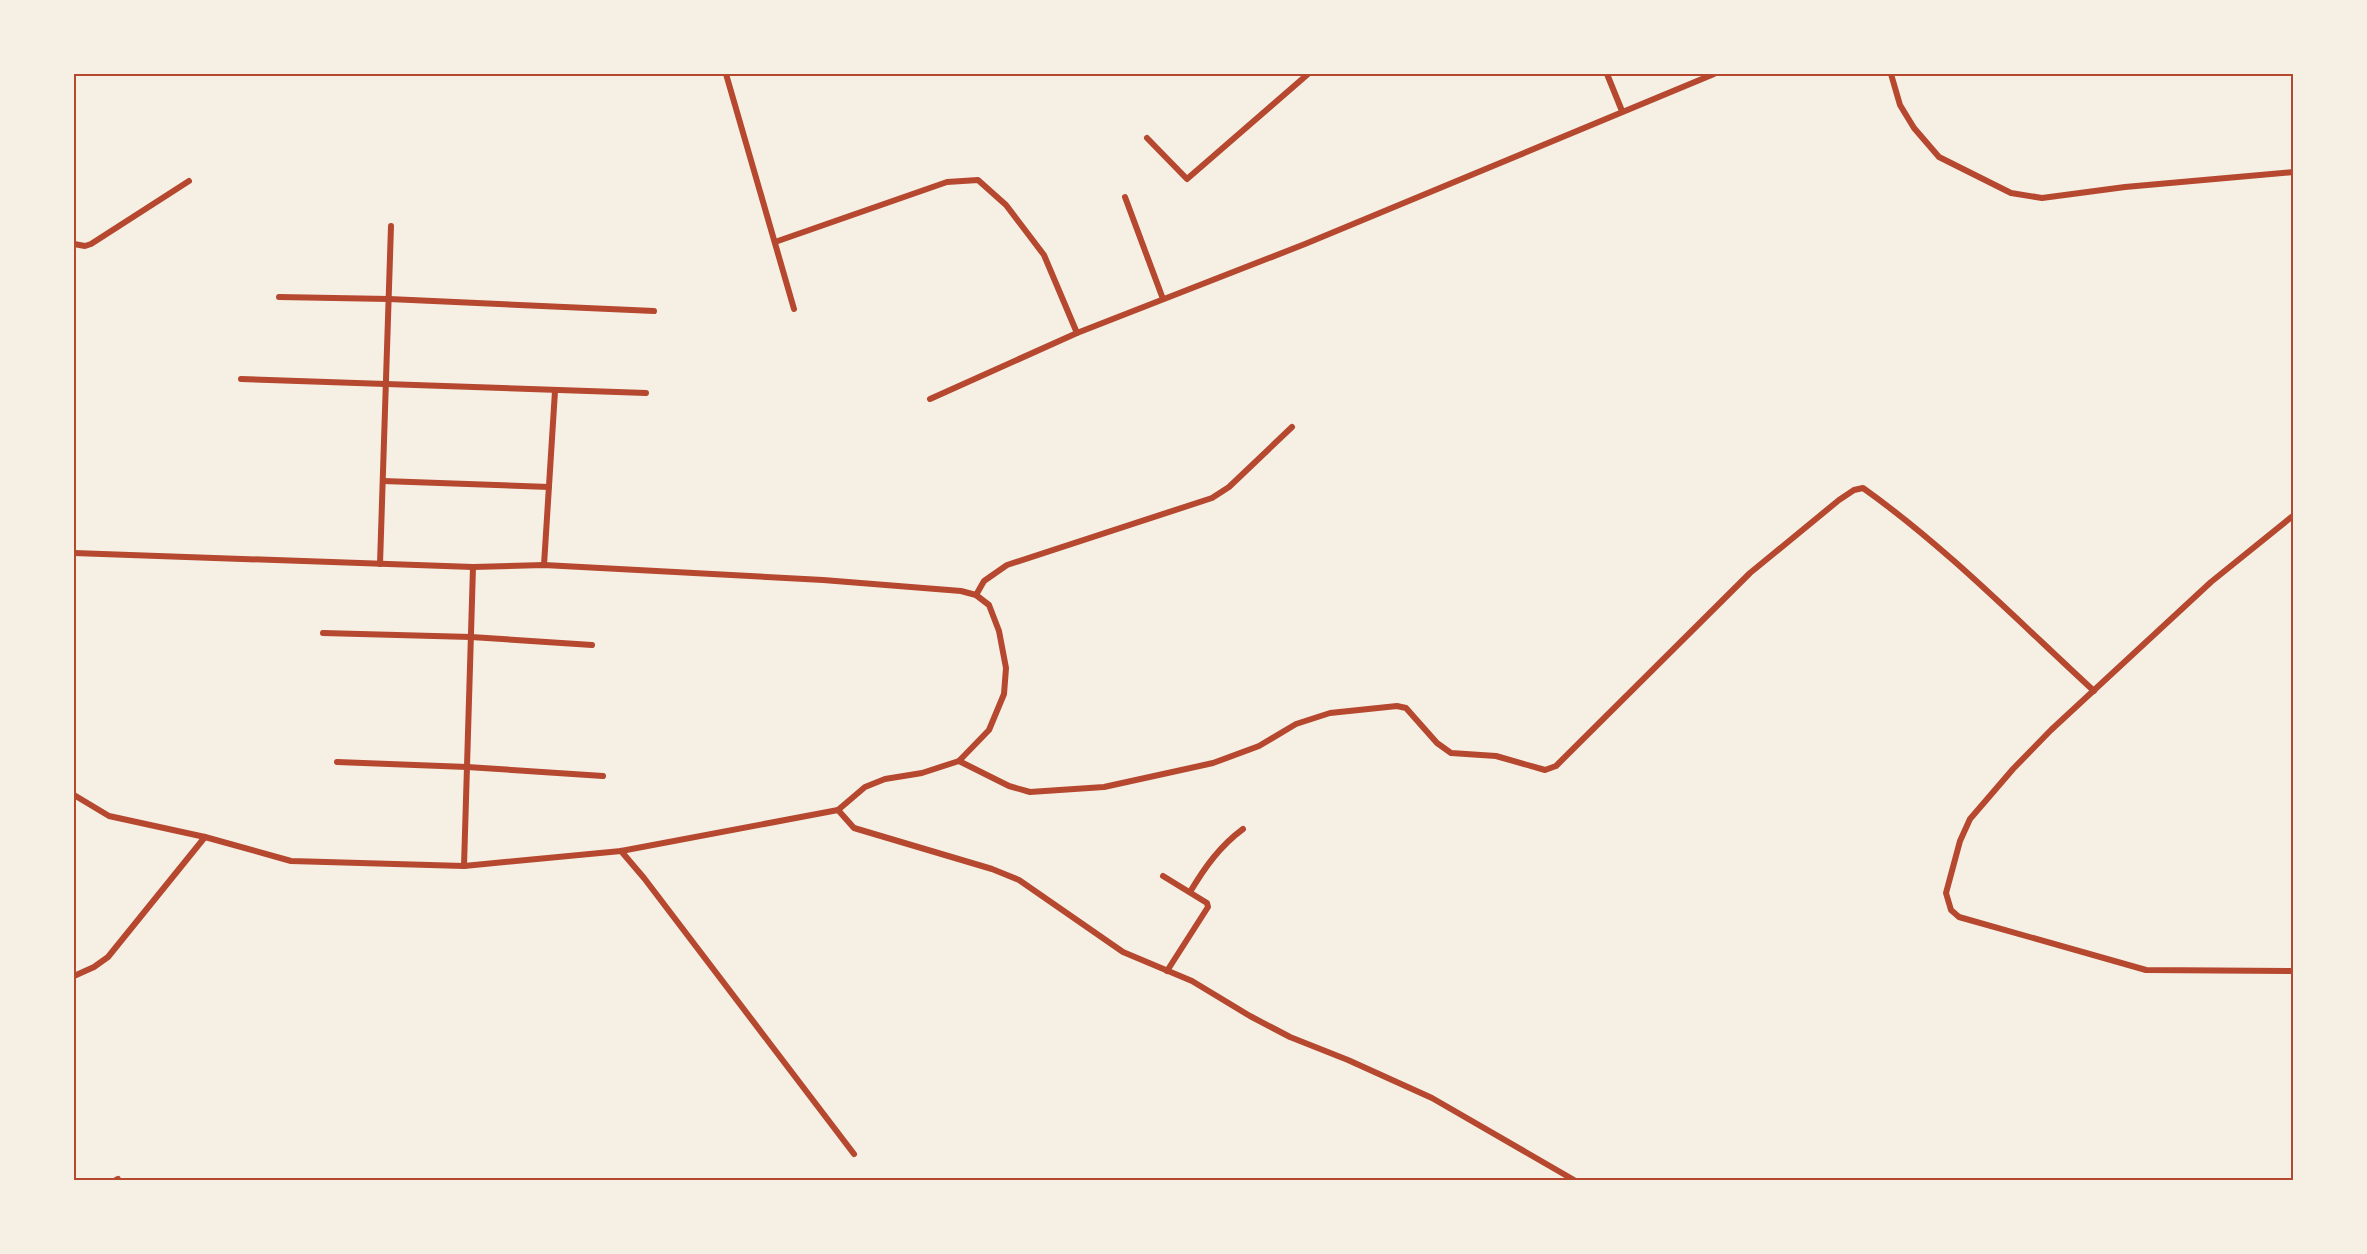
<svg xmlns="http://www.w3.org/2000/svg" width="2367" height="1254" viewBox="0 0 2367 1254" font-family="'Public Sans',sans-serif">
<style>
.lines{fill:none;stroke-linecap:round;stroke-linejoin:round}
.minor{stroke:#b5482f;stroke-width:6}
.neatline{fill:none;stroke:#b5482f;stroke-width:2}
</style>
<rect width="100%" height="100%" fill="#f6efe4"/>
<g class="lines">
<g class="minor">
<polyline points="726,74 794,309"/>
<polyline points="1607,74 1622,111"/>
<polyline points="1891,74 1900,105 1914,128 1939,157 2011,193 2042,198 2125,187 2294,172"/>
<polyline points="1147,138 1187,179 1308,74"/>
<polyline points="1125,197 1163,299"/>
<polyline points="775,242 947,182 978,180 1006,205 1044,255 1077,333"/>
<polyline points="74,244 85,246 91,244 189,181"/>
<polyline points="279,297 389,299 654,311"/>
<polyline points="241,379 646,393"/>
<polyline points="930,399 1077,333 1305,244 1714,74"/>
<polyline points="383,481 549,487"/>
<polyline points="2294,515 2211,582 2051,730 2013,769 1970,819 1960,841 1946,893 1951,910 1959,917 2146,970 2294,971"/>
<polyline points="74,553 473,567 544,565 823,580 961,591 976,595 989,605 999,631 1006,668 1004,694 989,730 959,761 922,773 885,779 865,787 838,810"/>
<polyline points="380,564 391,226"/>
<polyline points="544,565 555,391"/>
<polyline points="976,595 984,581 1007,565 1212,498 1229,487 1292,427"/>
<polyline points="323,633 471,637 592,645"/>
<path d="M 959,761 L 1009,786 L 1030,792 L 1104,787 L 1213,763 L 1259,746 L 1296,724 L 1330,713 L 1397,706 L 1406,708 L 1437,743 L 1451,753 L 1496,756 L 1545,770 L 1556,766 L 1750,573 L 1839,500 L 1854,490 L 1863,488 C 1946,547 2019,622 2094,691"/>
<polyline points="337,762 467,767 603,776"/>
<polyline points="74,795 109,816 205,837 291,861 464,866 621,851 838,810 854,828 992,869 1019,880 1123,952 1192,981 1250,1016 1290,1037 1348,1060 1432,1098 1574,1180"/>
<polyline points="621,851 644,878 854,1154"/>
<polyline points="464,866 473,567"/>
<polyline points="1163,876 1207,903 1208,907 1167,971"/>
<path d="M 1190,892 C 1205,867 1220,846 1243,829"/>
<polyline points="74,976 94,967 108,957 205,837"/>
<polyline points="116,1180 118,1179"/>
</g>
</g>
<rect width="2367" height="1254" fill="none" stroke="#f6efe4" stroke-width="150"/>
<rect x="75" y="75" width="2217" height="1104" class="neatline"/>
</svg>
